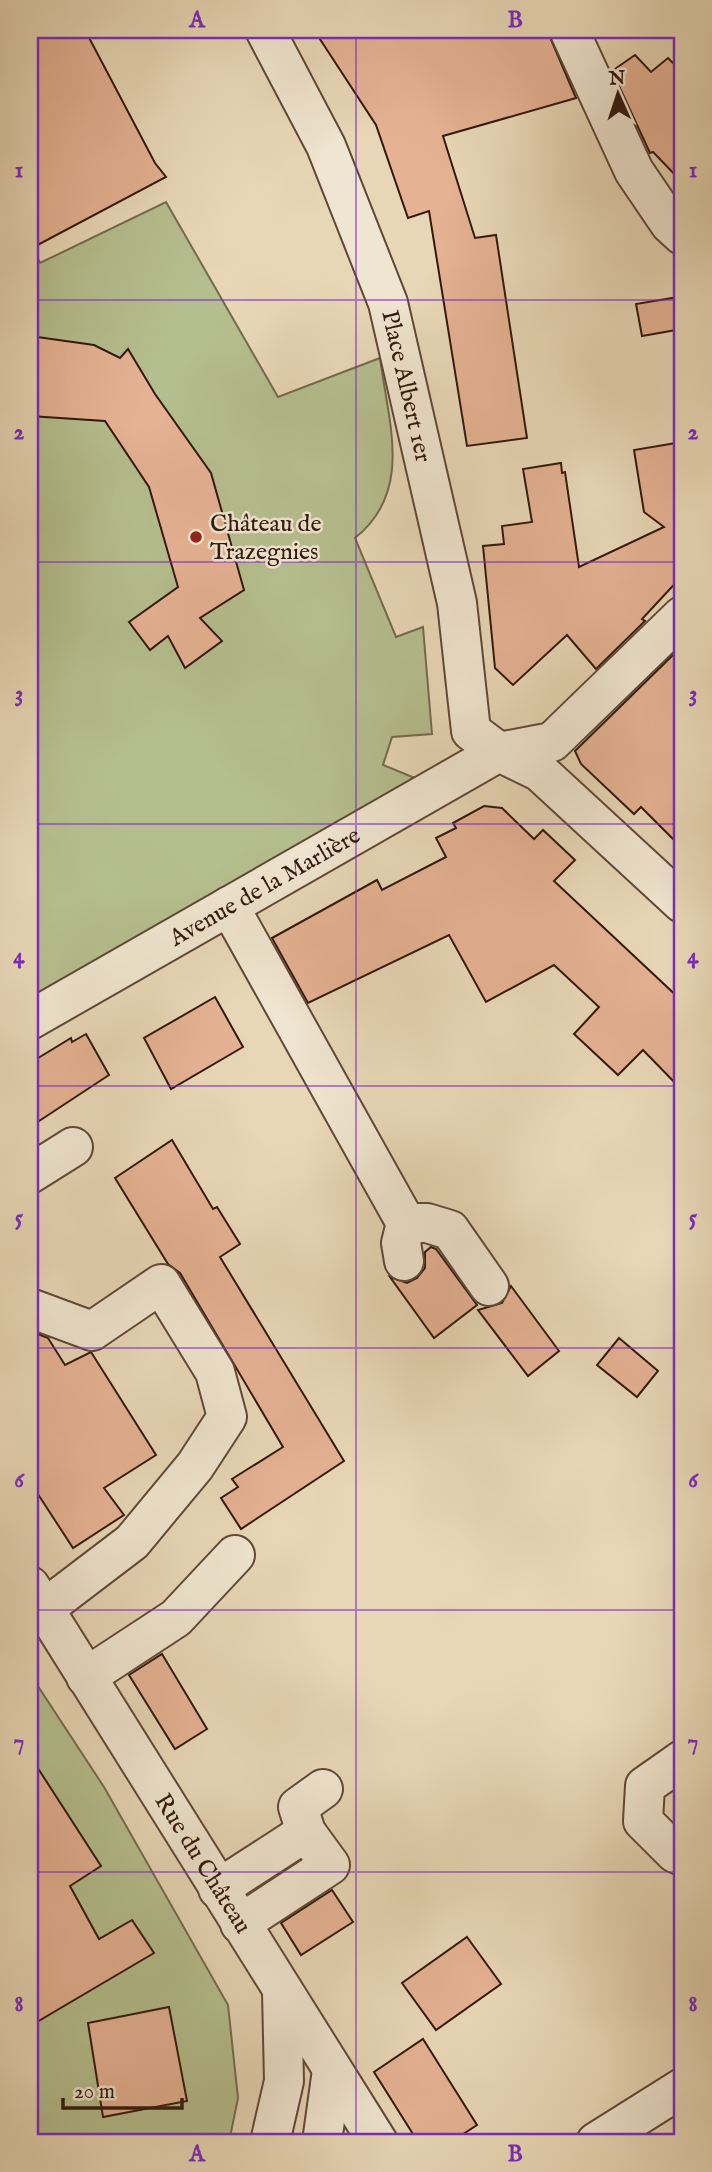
<svg xmlns="http://www.w3.org/2000/svg" width="712" height="2172" viewBox="0 0 712 2172" font-family="'IM FELL English',serif">
<style>
.green{fill:#b5be8e;stroke:#746b4e;stroke-width:2}
.building{fill:#e5b293;stroke:#32180d;stroke-width:2}
.lines{fill:none;stroke-linecap:round;stroke-linejoin:round}
.minor-casing{stroke:#604837;stroke-width:42}
.minor{stroke:#f0e5d0;stroke-width:38}
.grid{fill:none;stroke:#7b2cbf;stroke-width:2;stroke-opacity:0.55}
.poi-dot{fill:#8f2418;stroke:#f0e5d0;stroke-width:2.5}
.labels{text-anchor:middle;stroke-width:5;stroke-linejoin:round;paint-order:stroke}
.street-label{font-size:24px;fill:#32180d;stroke:#f0e5d0}
.poi-label{font-size:24px;fill:#32180d;stroke:#f0e5d0;text-anchor:start}
.neatline{fill:none;stroke:#7b2cbf;stroke-width:2.5}
.grid-label{font-size:23px;text-anchor:middle;font-weight:bold;fill:#7b2cbf}
</style>
<rect width="100%" height="100%" fill="#e8d7b6"/>
<filter id="stains"><feTurbulence type="fractalNoise" baseFrequency=".00286" numOctaves="4"/><feColorMatrix values="0 0 0 0 .2 0 0 0 0 .09 0 0 0 0 .02 0 0 0 .5 -.17"/></filter>
<radialGradient id="worn" r=".72"><stop offset=".6" stop-color="#630" stop-opacity="0"/><stop offset="1" stop-color="#630" stop-opacity=".3"/></radialGradient>
<g class="green">
<path d="M 166,202 L 278,397 L 380,358 C 388,422 414,491 355,538 L 396,637 L 423,627 L 432,734 L 392,737 L 383,765 L 422,781 L 30,1002 L 30,242 L 40,263 Z"/>
<polygon points="30,1674 104,1787 228,2005 238,2098 229,2142 30,2142"/>
</g>
<g class="building">
<polygon points="30,30 85,30 155,163 166,177 30,249"/>
<polygon points="314,30 547,30 576,98 443,136 475,238 496,235 527,438 467,446 429,211 408,218 376,125"/>
<polygon points="635,55 651,72 668,58 682,72 682,182 653,152 650,153 612,71"/>
<polygon points="678,297 682,329 642,336 636,304"/>
<polygon points="30,336 94,345 120,358 128,349 155,394 211,473 244,590 200,618 222,641 185,668 168,636 150,650 129,622 178,587 149,487 105,421 30,416"/>
<polygon points="682,442 682,576 642,619 645,621 596,669 567,635 513,685 495,668 483,546 504,544 502,526 532,522 523,469 561,463 562,473 565,472 579,567 664,527 644,512 634,450"/>
<polygon points="677,651 682,656 682,848 641,807 634,814 581,764 575,751"/>
<polygon points="484,806 502,808 534,839 543,830 575,860 554,881 682,1001 682,1090 643,1050 618,1075 574,1034 599,1007 554,965 486,1002 449,935 308,1003 272,938 377,880 382,890 446,857 436,838 456,828 453,823"/>
<polygon points="215,997 243,1047 171,1089 144,1038"/>
<polygon points="86,1034 109,1075 30,1127 30,1063 71,1038 72,1042"/>
<polygon points="172,1140 213,1209 217,1207 240,1244 220,1257 344,1461 241,1529 221,1498 238,1487 232,1479 283,1447 180,1273 168,1264 115,1178"/>
<polygon points="431,1247 436,1249 477,1305 434,1338 390,1277 407,1283 417,1278 425,1268 425,1252"/>
<polygon points="511,1286 559,1351 528,1376 478,1310 502,1303"/>
<polygon points="30,1331 48,1338 65,1365 91,1352 156,1455 104,1488 124,1515 73,1548 30,1482"/>
<polygon points="619,1338 658,1371 637,1397 597,1365"/>
<polygon points="162,1654 207,1729 175,1749 129,1675"/>
<polygon points="30,1756 101,1866 70,1886 99,1939 132,1920 154,1953 30,2026"/>
<polygon points="332,1890 353,1922 301,1955 281,1923"/>
<polygon points="467,1937 501,1984 436,2030 402,1983"/>
<polygon points="169,2007 187,2101 103,2117 88,2023"/>
<polygon points="423,2039 477,2125 451,2142 418,2142 374,2072"/>
</g>
<g class="lines">
<g class="minor-casing">
<g id="minor">
<path id="s1" d="M 265,30 L 326,146 L 388,303 L 457,603 L 471,731 L 499,752 L 540,772 L 682,903"/>
<polyline points="569,30 634,171 670,224 682,235"/>
<polyline points="229,906 406,1223 427,1223 450,1230 489,1286"/>
<path id="s2" d="M 30,1020 L 499,752 L 552,742 L 682,616"/>
<polyline points="30,1174 73,1147"/>
<polyline points="404,1261 401,1243 406,1223"/>
<polyline points="30,1308 92,1331 161,1284 215,1372 227,1417 195,1466 132,1542 44,1609"/>
<path id="s3" d="M 30,1586 L 378,2142"/>
<polyline points="86,1677 176,1618 235,1555"/>
<polyline points="682,1760 645,1786 643,1821 675,1853 682,1856"/>
<polyline points="218,1889 306,1832"/>
<polyline points="240,1924 330,1865 306,1832 298,1807 323,1789"/>
<polyline points="270,2142 284,2081 282,1992"/>
<polyline points="322,2142 332,2070"/>
<polyline points="596,2142 682,2088"/>
</g>
</g>
<use href="#minor" class="minor"/>
</g>
<path class="grid" d="M 356,30 L 356,2142M 30,300 L 682,300M 30,562 L 682,562M 30,824 L 682,824M 30,1086 L 682,1086M 30,1348 L 682,1348M 30,1610 L 682,1610M 30,1872 L 682,1872"/>
<circle class="poi-dot" cx="196" cy="537" r="7"/>
<g class="labels">
<g class="street-label">
<text dy="8" stroke="none"><textPath href="#s1" startOffset="385">Place Albert 1er</textPath></text>
<text dy="8" stroke="none"><textPath href="#s2" startOffset="270">Avenue de la Marlière</textPath></text>
<text dy="8" stroke="none"><textPath href="#s3" startOffset="327">Rue du Château</textPath></text>
</g>
<g class="poi-label">
<text x="210" y="531">Château de<tspan x="210" dy="28">Trazegnies</tspan></text>
</g>
</g>
<rect width="712" height="2172" fill="none" stroke="#e8d7b6" stroke-width="77"/>
<g transform="translate(618 94) rotate(357)" stroke="#f0e5d0" stroke-width="5" paint-order="stroke">
<path d="M0-5L12 26L0 18L-12 26Z" fill="#32180d"/>
<text y="-10" font-size="19" font-weight="bold" text-anchor="middle" fill="#32180d">N</text>
</g>
<path d="M63 2098v10h119v-10" fill="none" stroke="#32180d" stroke-width="3.5"/>
<text x="74" y="2098" font-size="21" fill="#32180d" stroke="#f0e5d0" stroke-width="5" paint-order="stroke">20 m</text>
<rect x="38" y="38" width="636" height="2096" class="neatline"/>
<g class="grid-label">
<text x="197" y="27">A</text>
<text x="515" y="27">B</text>
<text x="19" y="177">1</text>
<text x="693" y="177">1</text>
<text x="19" y="439">2</text>
<text x="693" y="439">2</text>
<text x="19" y="701">3</text>
<text x="693" y="701">3</text>
<text x="19" y="963">4</text>
<text x="693" y="963">4</text>
<text x="19" y="1225">5</text>
<text x="693" y="1225">5</text>
<text x="19" y="1487">6</text>
<text x="693" y="1487">6</text>
<text x="19" y="1749">7</text>
<text x="693" y="1749">7</text>
<text x="19" y="2011">8</text>
<text x="693" y="2011">8</text>
<text x="197" y="2161">A</text>
<text x="515" y="2161">B</text>
</g>
<rect width="100%" height="100%" filter="url(#stains)"/>
<rect width="100%" height="100%" fill="url(#worn)"/>
</svg>
